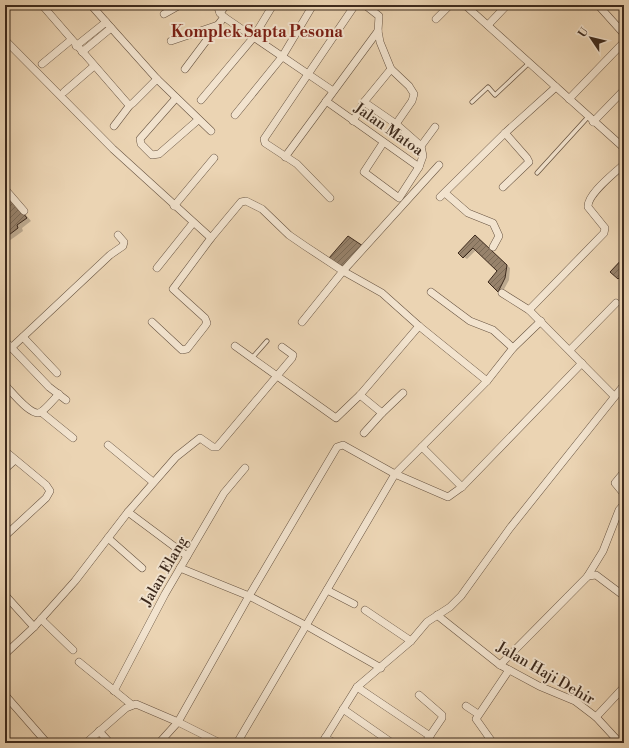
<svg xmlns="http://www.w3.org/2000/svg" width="629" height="748" viewBox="0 0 629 748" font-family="'Libre Bodoni',serif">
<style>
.shadow{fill:#0003}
.building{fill:url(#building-hatch);stroke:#3d2a1d}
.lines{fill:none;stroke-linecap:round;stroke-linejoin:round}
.service-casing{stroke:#685442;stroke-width:5}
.minor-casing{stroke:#685442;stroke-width:8}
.service{stroke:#f2e3ce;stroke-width:3.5}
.minor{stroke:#f2e3ce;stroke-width:7}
.labels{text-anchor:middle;stroke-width:4;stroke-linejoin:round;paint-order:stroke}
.street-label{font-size:15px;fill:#3d2a1d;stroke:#f2e3ce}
.neighbourhood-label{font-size:16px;font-weight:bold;fill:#7a1f14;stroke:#f2e3ce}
</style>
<defs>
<pattern id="building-hatch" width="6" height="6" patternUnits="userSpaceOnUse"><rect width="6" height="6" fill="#97826b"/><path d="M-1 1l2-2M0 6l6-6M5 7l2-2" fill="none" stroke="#7c6b57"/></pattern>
</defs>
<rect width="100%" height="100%" fill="#ebd4b3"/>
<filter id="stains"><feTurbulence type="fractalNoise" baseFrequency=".005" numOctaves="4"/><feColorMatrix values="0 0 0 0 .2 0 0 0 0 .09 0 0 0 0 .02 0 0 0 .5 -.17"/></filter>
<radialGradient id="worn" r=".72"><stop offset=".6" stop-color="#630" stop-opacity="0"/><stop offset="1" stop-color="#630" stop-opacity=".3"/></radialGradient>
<g class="shadow">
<polygon points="5,191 31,221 22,228 23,231 9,241 5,239"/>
<polygon points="478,238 510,268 509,280 502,293 489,282 499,271 476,250 467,259 464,257"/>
<polygon points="624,259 624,284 611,272"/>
</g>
<g class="building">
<polygon points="5,191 27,218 17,225 18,228 5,238"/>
<polygon points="475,235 507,265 505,278 498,292 488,282 497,271 473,248 463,258 458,253"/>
<polygon points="348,236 363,246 343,270 329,258"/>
<polygon points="624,257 624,273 618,279 610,272"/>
<polygon points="624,277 624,286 620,281"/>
</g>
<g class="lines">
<g class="service-casing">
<g id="service">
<polyline points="472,102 488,87 495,95 529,63"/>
<polyline points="537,173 588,117"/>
<polyline points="252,358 267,341"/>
</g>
</g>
<g class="minor-casing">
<g id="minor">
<polyline points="42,5 128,104 130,105 133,103 157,79"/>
<polyline points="91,5 106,22"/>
<polyline points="217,5 220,13 224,17 333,91"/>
<polyline points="365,5 379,16 378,31 380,42 391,69 409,86 414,94 412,101 396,124"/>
<polyline points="465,5 624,148"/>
<polyline points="598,5 624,34"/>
<polyline points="220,13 226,5"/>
<polyline points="164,14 180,5"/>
<polyline points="436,19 450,5"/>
<polyline points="488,25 507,5"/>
<polyline points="5,40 113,149 211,238 241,202 246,201 262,209 289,235 305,246 343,271 382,293 419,326 487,381"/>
<polyline points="171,41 218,25"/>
<polyline points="76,46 106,22 157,79 211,131"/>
<polyline points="82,52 111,28"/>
<polyline points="42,64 71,40"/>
<polyline points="185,69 224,17"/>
<polyline points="64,92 94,66"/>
<polyline points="176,98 140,139 141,144 152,155 159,154 198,120"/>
<polyline points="569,99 624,42"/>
<polyline points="201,100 253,38 273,5"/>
<polyline points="326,101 419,167"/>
<polyline points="364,102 396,124 421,146 423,156 419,167 399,198 364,172 383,143"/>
<polyline points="235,115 282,57 313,5"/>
<polyline points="353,121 364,102 391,69"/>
<polyline points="593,122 624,90"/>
<polyline points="114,126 130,105"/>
<polyline points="421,146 435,127"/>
<polyline points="285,157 378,31"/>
<polyline points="503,187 529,162 527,158 505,133"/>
<polyline points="5,189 24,211"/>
<polyline points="445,193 468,213 493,223 499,236 493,247"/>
<polyline points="440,197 505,133 556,87"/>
<polyline points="330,198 297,164 265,143 264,139 355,5"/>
<polyline points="174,206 214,158"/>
<polyline points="157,268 193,223"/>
<polyline points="431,292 470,321 493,330 513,348"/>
<polyline points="502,293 529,310 614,396"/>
<path d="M 529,310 L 604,233 L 605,228 L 588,207 C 587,194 615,173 624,164"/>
<polyline points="152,322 182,350 187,349 205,326 207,323 205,318 173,289 211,238"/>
<polyline points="302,322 343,271 439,165"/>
<polyline points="23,337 57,373"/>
<polyline points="5,341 49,387 66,400"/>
<polyline points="235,346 336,418 360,395 419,326"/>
<polyline points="11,348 110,255 123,246 124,242 118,235"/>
<polyline points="570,350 616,303"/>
<path d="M 5,385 C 12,392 32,418 41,412 C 47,408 53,400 59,394"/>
<polyline points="360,395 382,413"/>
<polyline points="41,412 73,438"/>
<polyline points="364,433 382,413 403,393"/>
<polyline points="108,445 153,482"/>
<polyline points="422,447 462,487"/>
<polyline points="5,451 46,485 50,491 46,498 5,536"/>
<polyline points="5,469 15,460"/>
<polyline points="624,472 615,483 624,494"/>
<polyline points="128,512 187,556"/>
<polyline points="108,538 142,568"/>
<polyline points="180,568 249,596 307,626 381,668"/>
<polyline points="587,577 603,551 619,510 624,504"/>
<polyline points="327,590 354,604"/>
<polyline points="5,595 34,627"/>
<polyline points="365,610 411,641"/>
<polyline points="437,615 500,665 539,686 575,701 596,717 620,743"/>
<polyline points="41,619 73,650"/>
<polyline points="624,633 624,634"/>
<polyline points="5,654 34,627 75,581 128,512 176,457 200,438 213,447 217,447 292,358 293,355 282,347"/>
<polyline points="79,662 132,705"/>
<polyline points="500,665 588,576 596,575 624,596"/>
<polyline points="357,687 430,736"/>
<polyline points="114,691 165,594 224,493 245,468"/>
<polyline points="5,695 47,743"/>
<polyline points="419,695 442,715 442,718 425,743"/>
<polyline points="466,706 478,714"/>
<polyline points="343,709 392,743"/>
<polyline points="596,717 624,687"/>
<polyline points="99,731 110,743"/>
<polyline points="325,738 335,743"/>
<polyline points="86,743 126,708 136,704 178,722 220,743"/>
<polyline points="159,743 178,722 249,596 337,447 343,445 395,474 448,497 462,487 582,363"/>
<polyline points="237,743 395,474 487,381 513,348 541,321"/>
<polyline points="322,743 357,687 411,641 427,622 450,607 461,596 510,528 624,385"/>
<polyline points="493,743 476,719 509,670"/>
</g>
</g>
<use href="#service" class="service"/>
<use href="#minor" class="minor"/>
</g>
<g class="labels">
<g class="street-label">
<text transform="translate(389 129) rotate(35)" y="5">Jalan Matoa</text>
<text transform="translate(164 571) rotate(-60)" y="5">Jalan Elang</text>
<text transform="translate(546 673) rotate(30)" y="5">Jalan Haji Dehir</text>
</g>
<g class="neighbourhood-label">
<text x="257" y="37">Komplek Sapta Pesona</text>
</g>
</g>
<rect width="629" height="748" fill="none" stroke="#ebd4b3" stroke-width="20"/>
<rect x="6" y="6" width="617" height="736" fill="none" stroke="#3d2a1d" stroke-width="2"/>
<rect x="10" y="10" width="609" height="728" fill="none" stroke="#3d2a1d"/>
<g transform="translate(591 38) rotate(305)" stroke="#f2e3ce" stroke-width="3" paint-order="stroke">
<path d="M0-3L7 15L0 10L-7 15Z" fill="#3d2a1d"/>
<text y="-6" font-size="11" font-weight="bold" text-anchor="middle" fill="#3d2a1d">U</text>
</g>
<rect width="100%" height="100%" filter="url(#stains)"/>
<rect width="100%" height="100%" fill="url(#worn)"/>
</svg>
